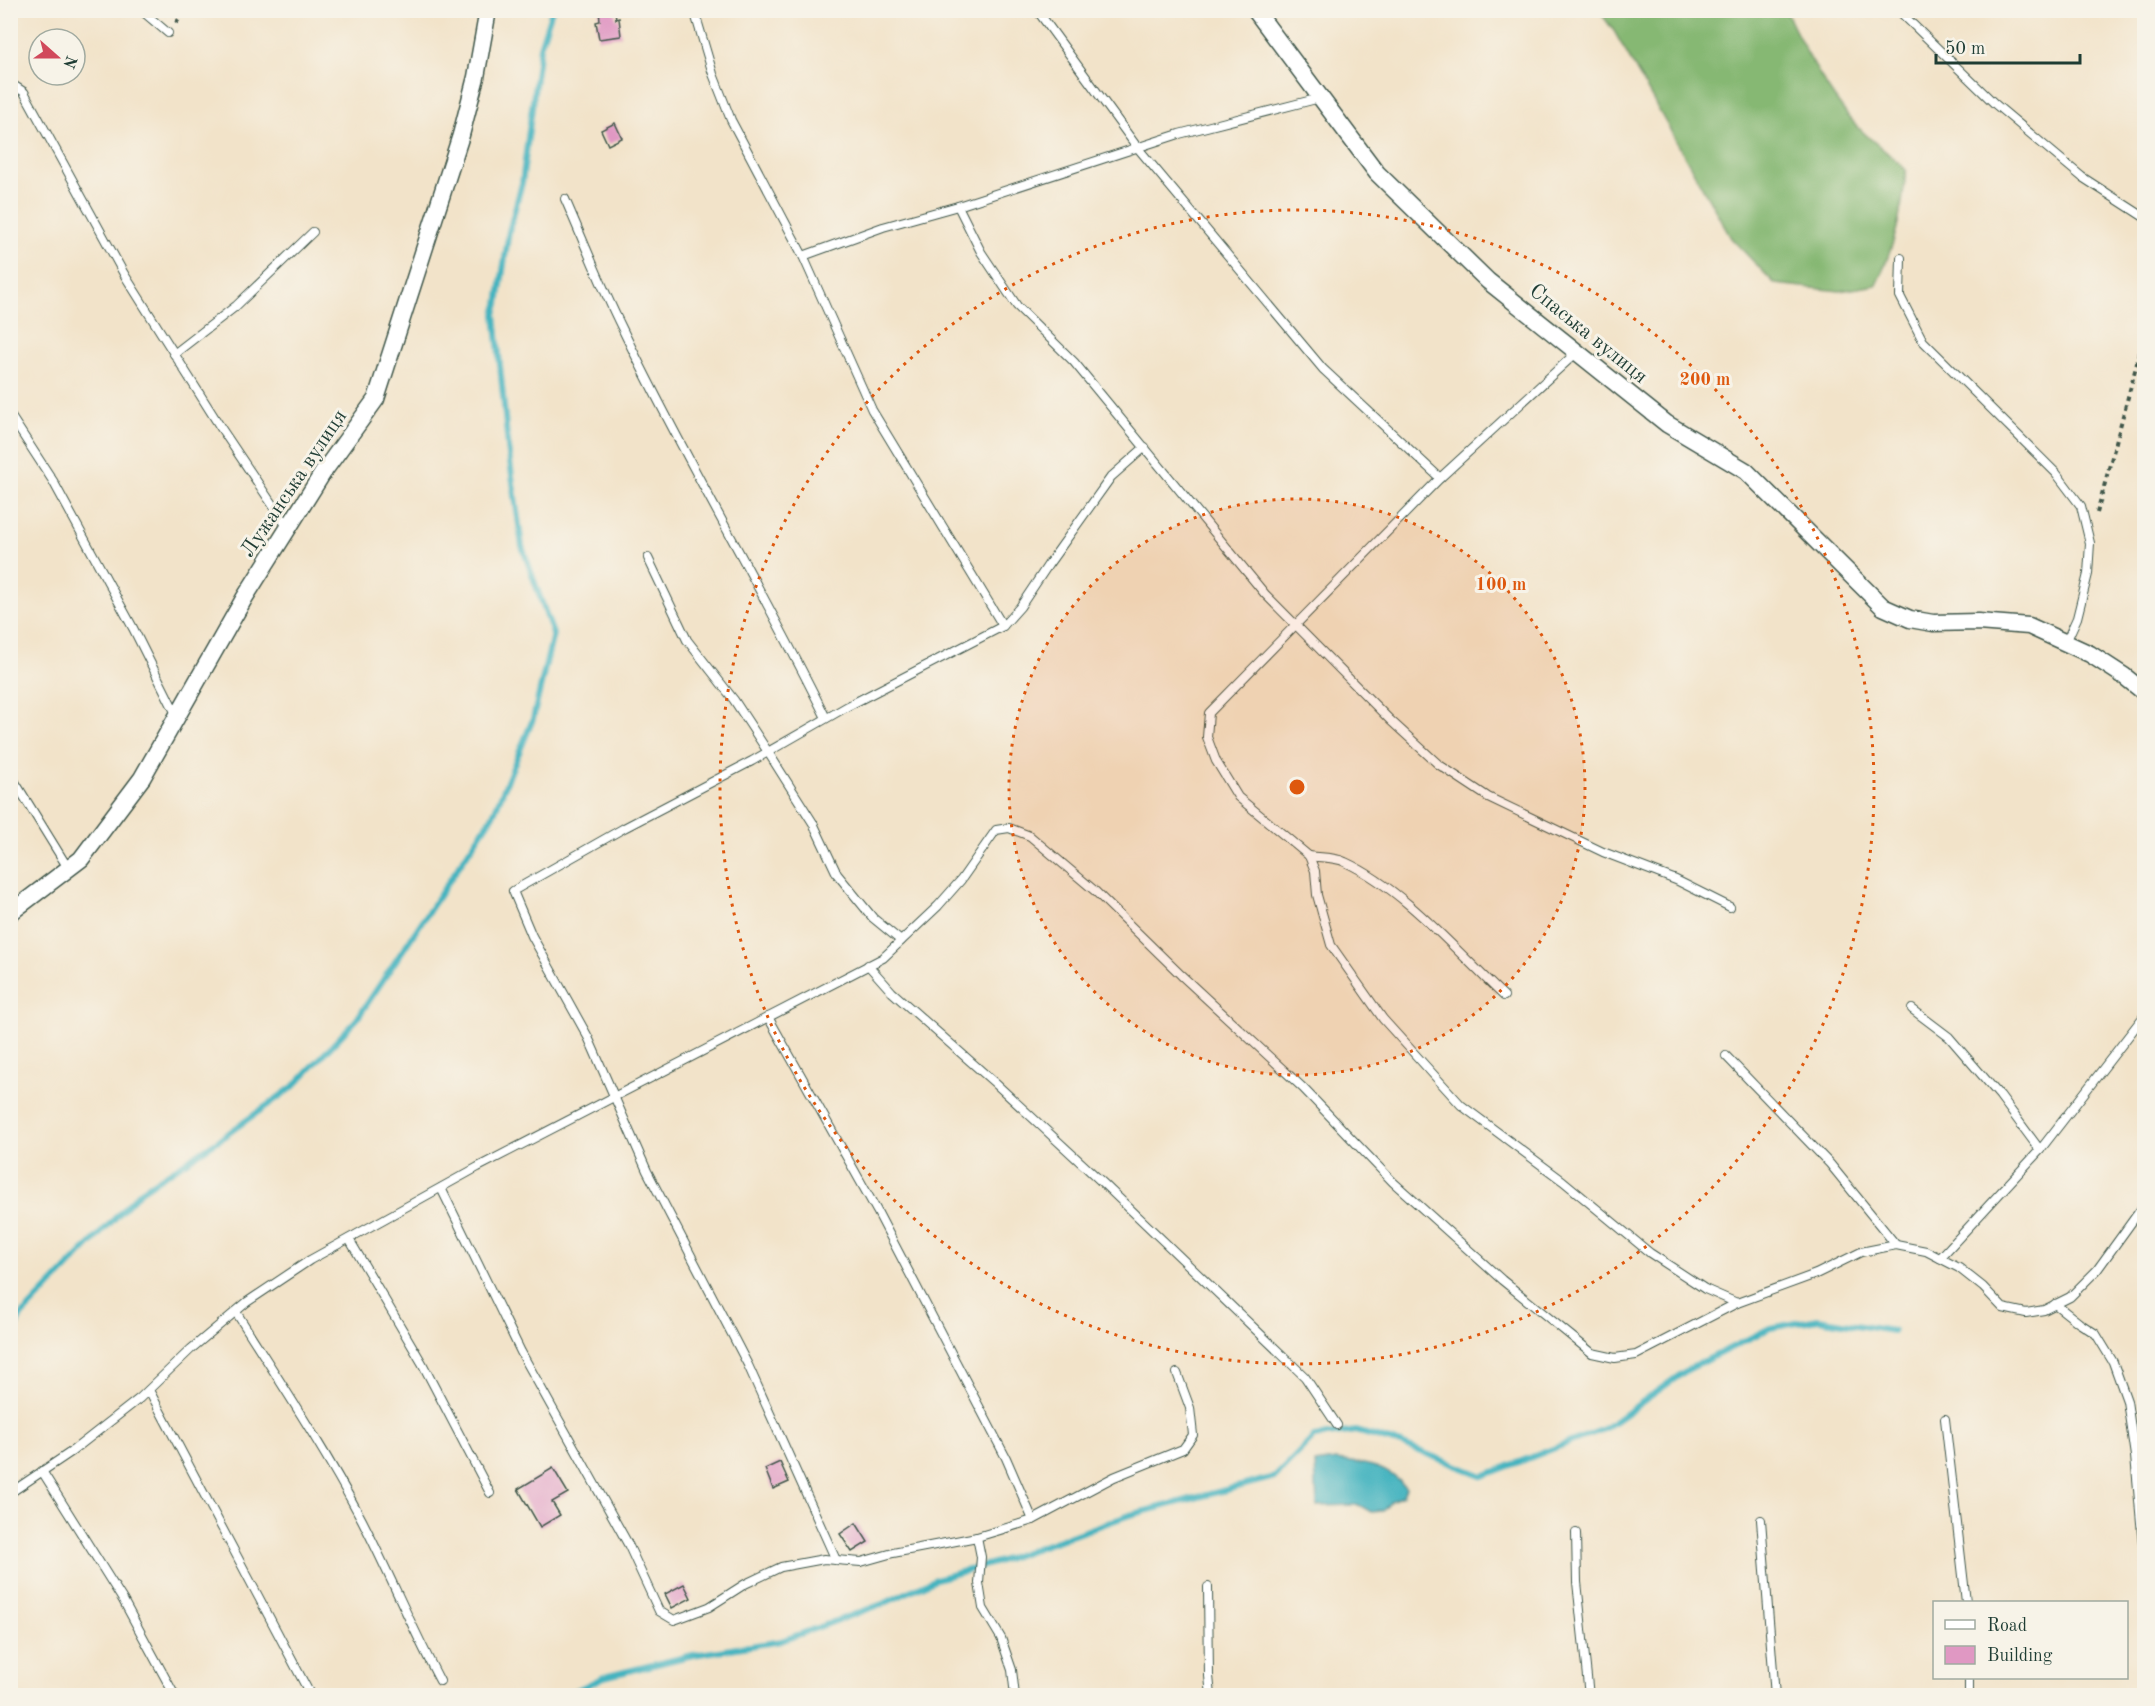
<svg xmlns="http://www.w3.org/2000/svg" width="2155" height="1706" viewBox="0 0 2155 1706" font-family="'Old Standard TT',serif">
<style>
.forest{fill:#86b873;stroke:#527a54;stroke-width:1.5}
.water{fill:#45b4c0;stroke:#32787a;stroke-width:1.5}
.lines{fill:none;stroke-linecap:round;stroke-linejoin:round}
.stream{stroke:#45b4c0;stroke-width:6}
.building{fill:#e098c3}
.lane-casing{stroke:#3f564a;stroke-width:10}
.street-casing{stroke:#3f564a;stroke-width:19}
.path{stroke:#3f564a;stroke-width:4;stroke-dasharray:4.5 4.5;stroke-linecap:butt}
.lane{stroke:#fff;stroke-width:8}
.street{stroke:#fff;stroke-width:16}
.ring{fill:none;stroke:#de580e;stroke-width:3;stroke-dasharray:3 6}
.labels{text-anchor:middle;stroke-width:6;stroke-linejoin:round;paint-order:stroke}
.street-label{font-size:21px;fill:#1f3d34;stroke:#f7f3e8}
.centre{fill:#de580e;stroke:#f7f3e8;stroke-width:3}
.ring-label{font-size:18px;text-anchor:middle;font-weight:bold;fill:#de580e;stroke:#f7f3e8;stroke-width:6;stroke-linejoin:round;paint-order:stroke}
</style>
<rect width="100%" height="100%" fill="#f7f3e8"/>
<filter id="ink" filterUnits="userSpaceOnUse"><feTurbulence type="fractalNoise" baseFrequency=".0167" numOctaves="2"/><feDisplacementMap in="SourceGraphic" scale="12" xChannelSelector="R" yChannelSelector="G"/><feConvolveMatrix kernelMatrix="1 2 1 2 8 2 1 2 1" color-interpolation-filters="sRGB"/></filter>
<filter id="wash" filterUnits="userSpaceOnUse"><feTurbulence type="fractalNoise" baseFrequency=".008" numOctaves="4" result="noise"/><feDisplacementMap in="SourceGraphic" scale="24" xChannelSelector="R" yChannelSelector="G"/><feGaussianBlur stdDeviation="1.35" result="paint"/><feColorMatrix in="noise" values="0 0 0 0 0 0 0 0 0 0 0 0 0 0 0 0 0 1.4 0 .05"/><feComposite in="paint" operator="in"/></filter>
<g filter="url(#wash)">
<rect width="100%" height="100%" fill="#f2e3c9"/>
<path class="forest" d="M 1599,11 L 1786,11 C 1803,48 1834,105 1864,133 C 1878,146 1893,156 1906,170 C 1902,214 1895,245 1876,285 L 1840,291 L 1775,284 L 1731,238 L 1614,31 Z"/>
<path class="water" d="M 1336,1460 C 1365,1464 1386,1464 1406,1488 L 1403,1496 L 1391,1501 L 1383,1511 L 1371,1512 L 1359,1505 L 1317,1506 L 1315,1463 Z"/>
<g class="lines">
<g class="stream">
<polyline points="10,1339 21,1316 141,1191 219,1140 294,1086 357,1019 493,815 533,719 553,634 522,546 508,447 495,314 498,304 509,231 522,183 540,47 552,10"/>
<polyline points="565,1696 604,1677 693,1655 781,1641 885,1603 936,1579 997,1562 1130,1515 1275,1477 1314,1437 1356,1431 1401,1444 1483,1476 1604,1429 1687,1370 1770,1328 1818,1319 1893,1331"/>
</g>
</g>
<g id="blocks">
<g class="building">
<polygon points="599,10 615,10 616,19 619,18 621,36 599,39 596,22 600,21"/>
<polygon points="615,123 622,138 608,145 601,130"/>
<polygon points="780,1462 789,1482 773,1489 765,1469"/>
<polygon points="553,1468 568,1493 552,1502 560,1515 540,1527 518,1489"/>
<polygon points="856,1523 868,1542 852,1552 840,1534"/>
<polygon points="684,1584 691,1598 672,1608 665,1594"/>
</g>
</g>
</g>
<g filter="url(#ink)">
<use href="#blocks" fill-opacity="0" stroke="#3f564a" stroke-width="1.5"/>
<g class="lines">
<g class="lane-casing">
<g id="lane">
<polyline points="141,10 168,33"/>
<polyline points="694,10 713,74 731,120 803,256 872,410 1003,626"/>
<polyline points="1037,10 1137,147 1323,369 1440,478"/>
<polyline points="1898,10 1995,104 2082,177 2144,217"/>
<polyline points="10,83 24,92 124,274 221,428 288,528"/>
<path d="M 565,199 C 584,242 601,286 622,328 C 685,460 761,586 826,718"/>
<polyline points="958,206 981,252 1017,306 1074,362 1265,594 1390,720 1438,764 1488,797 1603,852 1676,880 1730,907"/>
<polyline points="803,256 883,227 958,206 1179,134 1320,98"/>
<polyline points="1901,258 1900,296 1923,341 2056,473 2081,506 2090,543 2088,574 2077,618 2066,642"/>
<polyline points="1577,352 1440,478 1209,713 1207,737 1216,761 1238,797 1309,856 1315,871 1317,895 1331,945 1383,1019 1461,1105 1563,1181 1650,1253 1705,1289 1737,1303"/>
<polyline points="174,354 236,306 313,232"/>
<polyline points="10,415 53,481 133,628 177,716"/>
<polyline points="648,558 687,640 734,700 768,752 813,823 837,874 873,918 901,941"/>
<polyline points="10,774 68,868"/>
<path d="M 1309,856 C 1320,858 1335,857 1345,862 C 1404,889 1457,952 1504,996"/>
<polyline points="868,965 892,992 996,1084 1104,1184 1305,1377 1337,1425"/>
<polyline points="1912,1009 1949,1037 2000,1096 2040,1150"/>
<polyline points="768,1017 877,1211 1006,1458 1033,1520"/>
<polyline points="1726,1056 1830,1164 1896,1245"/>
<polyline points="441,1188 521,1352 628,1544 659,1611 674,1620 709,1607 745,1584 781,1567 824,1559 861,1562 893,1553 977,1537 1033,1520 1114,1477 1183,1449 1193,1435 1190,1408 1177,1373"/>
<polyline points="349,1239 422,1363 490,1493"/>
<polyline points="1940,1258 2040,1150 2144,1016"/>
<polyline points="2055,1304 2079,1323 2096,1334 2113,1362 2127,1401 2135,1456 2144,1556"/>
<path d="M 236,1312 C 279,1380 324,1448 362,1520 C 389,1573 412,1628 440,1681"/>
<polyline points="149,1390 311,1696"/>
<polyline points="1945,1419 1966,1602"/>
<polyline points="42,1471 123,1600 175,1696"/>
<polyline points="10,1493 71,1452 140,1398 191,1349 247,1302 310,1260 478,1167 883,958 938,906 961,880 996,830 1009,828 1030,836 1095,891 1181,975 1303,1088 1393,1182 1502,1280 1592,1353 1615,1358 1636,1355 1737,1303 1816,1274 1861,1252 1896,1245 1926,1251 1959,1268 1983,1287 2003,1308 2026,1313 2044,1310 2070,1297 2097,1270 2144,1205"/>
<polyline points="1761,1520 1775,1696"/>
<polyline points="1576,1533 1577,1582 1589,1696"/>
<polyline points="977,1537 981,1557 979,1583 983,1608 1001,1638 1012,1670 1015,1696"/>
<polyline points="836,1560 748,1365 647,1171 588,1037 532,936 513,891 624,828 752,761 848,706 1003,626 1020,607 1048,565 1111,477 1145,447"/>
<polyline points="1208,1587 1209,1676 1211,1696"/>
<polyline points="1969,1678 1969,1696"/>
</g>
</g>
<g class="street-casing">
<g id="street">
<polyline points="1255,10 1377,173 1488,281 1667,424 1746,471 1883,607 1910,619 1933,623 1978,622 2029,626 2090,654 2124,676 2144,692"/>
<polyline points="10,913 81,859 142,778 245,597 324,471 376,399 461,135 476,77 488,10"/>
</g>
</g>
<g class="path">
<polyline points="176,23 186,10"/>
<polyline points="2097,513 2144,337"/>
</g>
<use href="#lane" class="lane"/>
<use href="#street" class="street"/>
</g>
</g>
<circle cx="1297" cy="787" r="288" fill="#de580e" fill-opacity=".12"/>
<g class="ring">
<circle cx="1297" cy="787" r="288"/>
<circle cx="1297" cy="787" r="577"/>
</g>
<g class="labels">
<g class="street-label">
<text transform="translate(1589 333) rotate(39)" y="7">Спаська вулиця</text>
<text transform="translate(293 483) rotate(-56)" y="7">Лужанська вулиця</text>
</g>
</g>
<circle cx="1297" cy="787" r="9" class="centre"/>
<g class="ring-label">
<text x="1705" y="385">200 m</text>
<text x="1501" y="590">100 m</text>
</g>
<rect width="2155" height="1706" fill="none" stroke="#f7f3e8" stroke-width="36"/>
<rect x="1933" y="1601" width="195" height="78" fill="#f7f3e8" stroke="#a1aaa0" stroke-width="1.5"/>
<rect x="1945" y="1620" width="30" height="9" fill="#ffffff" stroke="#a1aaa0" stroke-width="1.5"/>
<text x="1987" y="1631" font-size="18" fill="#1f3d34">Road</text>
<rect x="1945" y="1646" width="30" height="18" fill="#e098c3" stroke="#a1aaa0" stroke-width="1.5"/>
<text x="1987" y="1661" font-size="18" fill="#1f3d34">Building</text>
<g transform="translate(57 57) rotate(111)"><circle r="28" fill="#f7f3e8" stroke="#a1aaa0" stroke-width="1.5"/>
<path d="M0-4.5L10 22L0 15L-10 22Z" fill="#d1495b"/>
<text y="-9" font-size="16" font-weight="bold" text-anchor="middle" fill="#1f3d34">N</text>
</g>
<path d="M1936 54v9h144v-9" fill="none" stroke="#1f3d34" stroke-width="3"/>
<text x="1945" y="54" font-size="18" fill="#1f3d34" stroke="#f7f3e8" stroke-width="4.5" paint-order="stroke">50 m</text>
</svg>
